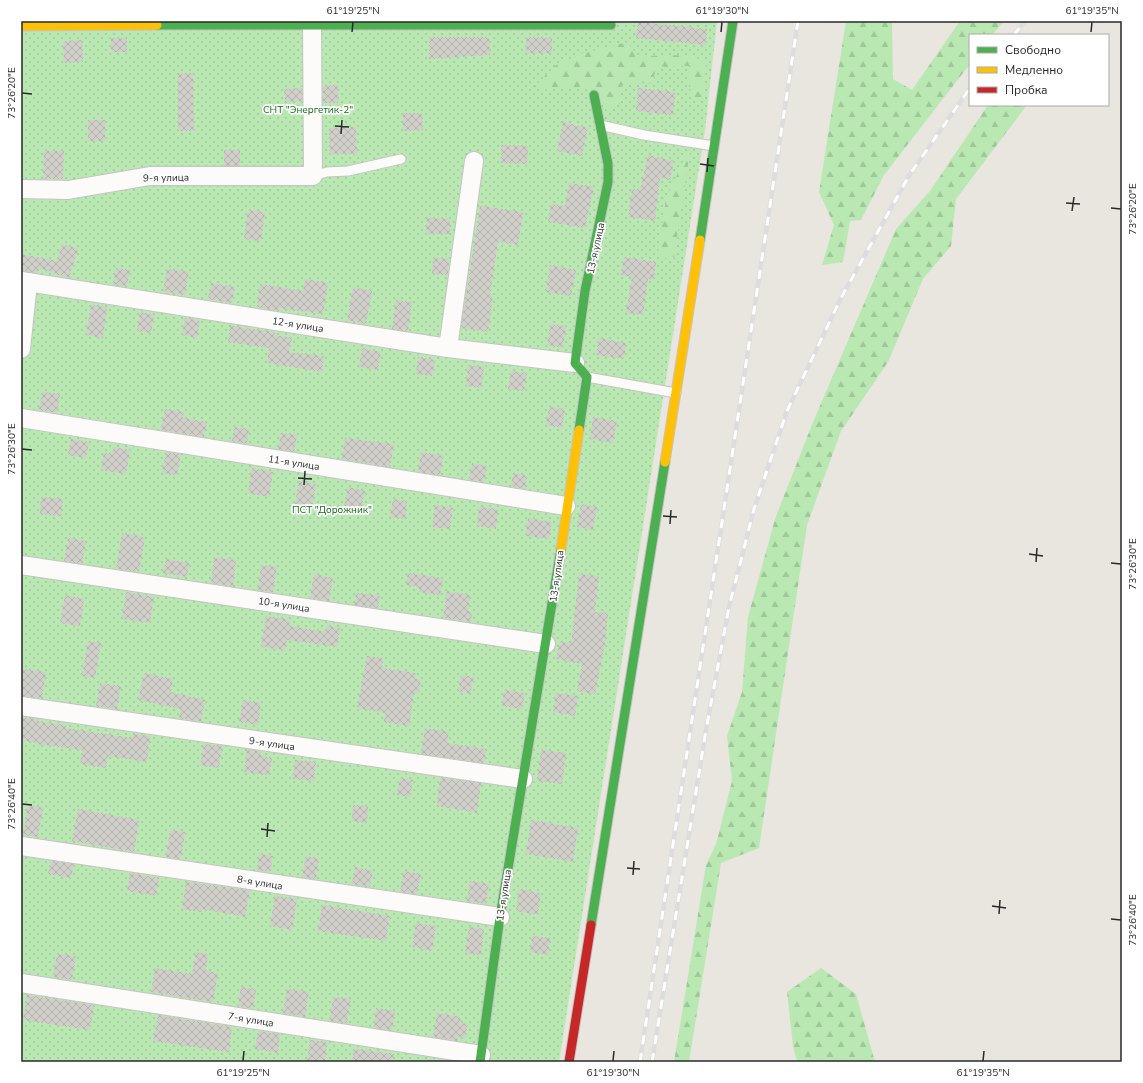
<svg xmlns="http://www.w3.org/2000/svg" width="1143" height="1083" viewBox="0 0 1143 1083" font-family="'Nunito Sans',sans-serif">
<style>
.green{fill:url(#green-dots)}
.forest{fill:url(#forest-firs)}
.building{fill:url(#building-cross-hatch)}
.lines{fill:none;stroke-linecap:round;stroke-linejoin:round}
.lane-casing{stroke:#c5c4c4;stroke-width:11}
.street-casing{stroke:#c5c4c4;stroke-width:20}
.fast-casing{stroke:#c5c4c4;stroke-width:11}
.slow-casing{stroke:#c5c4c4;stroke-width:11}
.jam-casing{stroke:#c5c4c4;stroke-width:11}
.lane{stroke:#fcfbfa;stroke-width:9}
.street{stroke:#fcfbfa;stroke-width:18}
.fast{stroke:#4caf50;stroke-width:9}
.slow{stroke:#ffc107;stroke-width:9}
.jam{stroke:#c62828;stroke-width:9}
.rail-casing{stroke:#dddcde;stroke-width:4.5}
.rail{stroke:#fff;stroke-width:3;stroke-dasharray:9;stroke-linecap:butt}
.ticks{fill:none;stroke:#292929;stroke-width:1.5}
.labels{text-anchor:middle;stroke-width:3.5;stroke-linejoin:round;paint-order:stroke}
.park-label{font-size:10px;fill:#126d18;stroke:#fff}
.street-label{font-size:10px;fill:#292929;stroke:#fff}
.neatline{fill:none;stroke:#292929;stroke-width:1.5}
.ticks-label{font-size:10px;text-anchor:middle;fill:#292929}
</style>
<defs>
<pattern id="green-dots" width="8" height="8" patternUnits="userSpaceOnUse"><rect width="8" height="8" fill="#bae8b3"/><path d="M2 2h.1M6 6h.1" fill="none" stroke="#a0c79a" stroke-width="1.8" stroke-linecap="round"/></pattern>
<pattern id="forest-firs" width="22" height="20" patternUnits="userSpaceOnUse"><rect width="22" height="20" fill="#bae8b3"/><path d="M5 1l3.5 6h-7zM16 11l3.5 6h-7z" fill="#a0c79a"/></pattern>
<pattern id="building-cross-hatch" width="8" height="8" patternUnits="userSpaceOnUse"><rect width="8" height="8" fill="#d1cfc9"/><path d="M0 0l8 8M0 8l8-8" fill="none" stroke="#b3b2ad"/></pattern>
</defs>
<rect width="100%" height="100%" fill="#e8e6de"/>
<polygon class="green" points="21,21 717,21 705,130 559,1062 21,1062"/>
<g class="forest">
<polygon points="846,21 892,21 893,79 912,90 960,21 1004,21 992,35 970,35 970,64 884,175 861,220 850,221 843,262 822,265 834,225 819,192"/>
<polygon points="627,42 638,56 686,55 706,63 704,100 693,100 689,86 689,66 656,67 653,82 621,85 620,104 607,111 596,91 571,87 542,90 534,87 556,65 581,54"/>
<polygon points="988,105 1027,105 956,199 951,246 923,279 888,362 841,431 807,525 759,848 721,863 689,1062 674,1062 706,865 716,844 732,781 727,736 742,692 748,617 775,519 813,422 896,229 930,191"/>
<polygon points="691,145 673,263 658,252 666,199"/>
<polygon points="821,968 856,994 875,1062 797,1062 793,1046 787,992"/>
</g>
<g class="building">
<polygon points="638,22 707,29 706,45 636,38"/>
<polygon points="429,37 489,37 490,55 429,59"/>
<polygon points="526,37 552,38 552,53 526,53"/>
<rect x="111" y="38" width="16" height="14"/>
<polygon points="82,40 83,62 64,63 63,41"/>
<polygon points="193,73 194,131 178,131 178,74"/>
<polygon points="338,85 338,103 323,103 323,86"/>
<polygon points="302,88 302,101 285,102 284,89"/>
<polygon points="638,88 675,92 673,115 636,111"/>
<polygon points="403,113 422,113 423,130 403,131"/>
<rect x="88" y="120" width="17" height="21"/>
<polygon points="563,122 588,128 582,156 557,151"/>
<polygon points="356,127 357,154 330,154 329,128"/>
<polygon points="501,145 528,146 527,164 501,163"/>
<rect x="224" y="150" width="16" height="16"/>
<polygon points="44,151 64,151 63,179 43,179"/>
<polygon points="648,155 674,161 670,180 660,178 655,221 628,217 632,189 640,190"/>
<polygon points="569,183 594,187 585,228 548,222 551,204 565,206"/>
<polygon points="480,206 523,212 518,245 498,242 490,295 493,295 488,332 461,328"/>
<polygon points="248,210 265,212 261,241 244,239"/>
<polygon points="427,218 450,219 450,234 426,234"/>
<polygon points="62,244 78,249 69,278 38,268 37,273 21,271 21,254 57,261"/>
<polygon points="624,257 656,262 654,280 648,279 643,315 626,313 632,277 621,275"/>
<polygon points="433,258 449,259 448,275 432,274"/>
<polygon points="550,265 576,270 571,296 546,292"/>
<polygon points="116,268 130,270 127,286 113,284"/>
<polygon points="167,269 189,272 185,295 163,291"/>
<polygon points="305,279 328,283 323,314 279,308 279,311 257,307 260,284 303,291"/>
<polygon points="211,283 235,287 232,303 208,299"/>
<polygon points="353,287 372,291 366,324 347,320"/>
<polygon points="396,300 412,302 408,331 392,329"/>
<polygon points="91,305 107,307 103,338 86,335"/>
<polygon points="140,312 154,315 151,333 137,331"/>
<polygon points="185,318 200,321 197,338 182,335"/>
<polygon points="550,324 566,326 563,348 547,345"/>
<polygon points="230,326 275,332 275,335 292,338 289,352 324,356 322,372 267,363 269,348 228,342"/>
<polygon points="599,338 626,343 624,359 596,355"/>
<polygon points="362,348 381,352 378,370 359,367"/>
<polygon points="418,357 435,360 432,376 416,374"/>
<polygon points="468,365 484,367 481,388 466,386"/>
<polygon points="511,371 527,373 524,391 508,389"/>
<polygon points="42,392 60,394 57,413 39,410"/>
<polygon points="549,407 565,409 562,428 546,425"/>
<polygon points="165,409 184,412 183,418 207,422 204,437 161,430"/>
<polygon points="593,417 617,421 613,443 590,439"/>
<polygon points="234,427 249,429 247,444 232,441"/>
<polygon points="281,433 297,435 294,452 278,449"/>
<polygon points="345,438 394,444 390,467 342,459"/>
<polygon points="71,439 89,442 86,458 68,455"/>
<polygon points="113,447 130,450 126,474 101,470 104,453 112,454"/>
<polygon points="166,452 181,454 177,475 162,473"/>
<polygon points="421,452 443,456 440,475 418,472"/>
<polygon points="472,463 487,466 484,482 469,480"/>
<polygon points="252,468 273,472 269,497 248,493"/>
<polygon points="513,473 527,476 525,489 511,486"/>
<polygon points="299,481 316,484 311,513 294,510"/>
<polygon points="348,487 365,491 361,510 344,507"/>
<polygon points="41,497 63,499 61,516 40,514"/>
<polygon points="393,499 407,501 405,519 390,517"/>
<polygon points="581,504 597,507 593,530 577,527"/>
<polygon points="435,505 453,508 450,529 432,527"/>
<polygon points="479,507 498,509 496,529 477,526"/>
<polygon points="528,518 552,522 549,539 526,536"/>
<polygon points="122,533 145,537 139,572 116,569"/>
<polygon points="68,538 86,541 82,564 64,561"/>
<polygon points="214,558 236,560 233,586 211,583"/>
<polygon points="166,559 189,563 187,577 163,573"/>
<polygon points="261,565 277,567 273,592 258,590"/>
<polygon points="408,573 443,578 440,595 419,592 419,587 406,585"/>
<polygon points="314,574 333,578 329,601 310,598"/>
<polygon points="579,574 599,576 595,612 608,613 605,643 595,694 577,691 582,664 556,659 560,641 571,644"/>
<polygon points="447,591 470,595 468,611 472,612 471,622 443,618"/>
<polygon points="126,592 154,597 150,623 122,619"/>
<polygon points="356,593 380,596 378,608 355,605"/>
<polygon points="65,595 84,599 80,626 60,623"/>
<polygon points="266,616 290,620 289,626 326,632 327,626 340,628 337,647 287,640 285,650 261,647"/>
<polygon points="88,641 101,643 95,678 82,676"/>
<polygon points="367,656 383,658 382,668 416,673 415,679 421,679 419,693 414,692 409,726 384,722 385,713 357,708"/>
<polygon points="23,669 46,672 42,698 21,696"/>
<polygon points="144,673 173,679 171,692 205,700 201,722 179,718 181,709 138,700"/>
<polygon points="461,675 474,677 470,694 458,691"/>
<polygon points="100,683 121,686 117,709 96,706"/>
<polygon points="504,690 525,693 522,709 502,706"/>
<polygon points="556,693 578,696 575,716 553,712"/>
<polygon points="243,700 261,703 258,725 239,722"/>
<polygon points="21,717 39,719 39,722 66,725 66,728 132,738 133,734 150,736 147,762 108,756 106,768 80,764 82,750 37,744 37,743 21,740"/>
<polygon points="425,728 449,732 447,743 486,749 484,763 421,754"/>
<polygon points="204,744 222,746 219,768 200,765"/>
<polygon points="247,749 261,752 261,756 272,758 269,775 244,772"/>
<polygon points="541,750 566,753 562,784 537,781"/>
<polygon points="295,760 316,762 314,781 293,779"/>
<polygon points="400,778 413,780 410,797 397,795"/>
<polygon points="440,778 481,783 477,813 437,806"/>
<polygon points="28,805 43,808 38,837 23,835"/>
<polygon points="353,805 368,806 367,823 352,821"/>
<polygon points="78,809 139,820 134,852 72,841"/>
<polygon points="531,820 578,828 573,862 526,854"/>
<polygon points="170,830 185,832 181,859 166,857"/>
<polygon points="259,854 273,856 270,872 257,870"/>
<polygon points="306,856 319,859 316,879 302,877"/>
<polygon points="51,861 74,864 71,878 48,874"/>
<polygon points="355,867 373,871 370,887 352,884"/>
<polygon points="404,871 421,874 417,894 400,892"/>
<polygon points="130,873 159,878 156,896 127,891"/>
<polygon points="470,881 489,884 486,904 467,901"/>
<polygon points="186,882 250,890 245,917 202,909 201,912 182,909"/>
<polygon points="519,889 541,893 538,915 516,911"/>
<polygon points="275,896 297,899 292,930 270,926"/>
<polygon points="322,905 390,916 386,941 318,931"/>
<polygon points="416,923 436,926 432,951 412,947"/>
<polygon points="469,927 484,929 481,955 465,953"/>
<polygon points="532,936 550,938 548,955 530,952"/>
<polygon points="196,952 208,954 206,971 218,973 213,1002 151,992 155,968 192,974"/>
<polygon points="57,954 76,956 72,980 53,977"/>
<polygon points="241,987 256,989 253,1009 238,1006"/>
<polygon points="287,989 309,992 305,1017 283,1013"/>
<polygon points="27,995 94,1005 90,1030 23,1020"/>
<polygon points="333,997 351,999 347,1023 330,1021"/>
<polygon points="376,1008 395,1011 392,1030 374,1028"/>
<polygon points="437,1013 461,1017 460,1023 468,1024 465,1038 458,1036 457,1041 433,1037"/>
<polygon points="158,1015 232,1027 229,1052 153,1041"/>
<polygon points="258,1031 280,1034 278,1053 255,1049"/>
<polygon points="310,1040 327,1042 325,1062 307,1062"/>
<polygon points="354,1049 394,1054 393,1062 352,1062"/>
</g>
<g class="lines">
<g class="lane-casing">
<g id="lane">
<polyline points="600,125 644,135 714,146"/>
<polyline points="313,176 327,172 348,171 401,159"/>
<polyline points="587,377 676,393"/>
</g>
</g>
<g class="street-casing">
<g id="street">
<polyline points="21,189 68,190 150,176 313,176 312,21"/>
<polyline points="21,281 448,348 575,363"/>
<polyline points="448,348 474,161"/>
<polyline points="21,349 28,282"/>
<polyline points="21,418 566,506"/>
<polyline points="21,565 546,644"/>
<polyline points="21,706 523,779"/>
<polyline points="21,846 500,917"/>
<polyline points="21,983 481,1055"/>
</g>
</g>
<g class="fast-casing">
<g id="fast">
<polyline points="157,25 611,25"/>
<polyline points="700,240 733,21"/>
<polyline points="579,430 587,377 575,363 585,291 608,182 608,164 594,95"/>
<polyline points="591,925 665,462"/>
<polyline points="480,1062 500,917 561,549"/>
</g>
</g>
<g class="slow-casing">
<g id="slow">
<polyline points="21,26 157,25"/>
<polyline points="665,462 700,240"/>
<polyline points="561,549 579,430"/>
</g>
</g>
<g class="jam-casing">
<polyline id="jam" points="569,1062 591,925"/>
</g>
<use href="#lane" class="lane"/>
<use href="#street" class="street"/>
<use href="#fast" class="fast"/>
<use href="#slow" class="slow"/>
<use href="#jam" class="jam"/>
<g class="rail-casing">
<g id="rail">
<polyline points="1014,35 1025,21"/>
<polyline points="640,1062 798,21"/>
<polyline points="652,1062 706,730 729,607 754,509 787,411 841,298 910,174 970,88"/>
</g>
</g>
<use href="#rail" class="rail"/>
</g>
<path class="ticks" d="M 352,32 L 353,22M 721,32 L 722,22M 1091,32 L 1092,22M 22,93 L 32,94M 335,126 L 349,127M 341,134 L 342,120M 700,164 L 714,166M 707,172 L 708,158M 1066,203 L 1080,204M 1111,208 L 1121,209M 1072,211 L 1074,197M 22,449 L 32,450M 298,478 L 312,479M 304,485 L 305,471M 663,516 L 677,517M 670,524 L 671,510M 1029,554 L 1043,556M 1036,562 L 1037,548M 1111,563 L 1121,564M 22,804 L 32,805M 261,829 L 275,831M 267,837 L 268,823M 627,868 L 640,869M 633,875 L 634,861M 992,906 L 1006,908M 999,914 L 1000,900M 1111,919 L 1121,920M 243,1061 L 244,1051M 613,1061 L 614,1051M 983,1061 L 984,1051"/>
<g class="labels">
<g class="park-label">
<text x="308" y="113">СHТ "Энергетик-2"</text>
<text x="332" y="513">ПСТ "Дорожник"</text>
</g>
<g class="street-label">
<text transform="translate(166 177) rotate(-1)" y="4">9-я улица</text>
<text transform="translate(595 248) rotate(-78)" y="4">13-я улица</text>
<text transform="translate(298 324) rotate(9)" y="4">12-я улица</text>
<text transform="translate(294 462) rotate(9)" y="4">11-я улица</text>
<text transform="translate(556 576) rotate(-82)" y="4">13-я улица</text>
<text transform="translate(284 604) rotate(9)" y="4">10-я улица</text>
<text transform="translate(272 743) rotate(8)" y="4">9-я улица</text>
<text transform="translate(260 882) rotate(9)" y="4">8-я улица</text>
<text transform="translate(503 895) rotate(-81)" y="4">13-я улица</text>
<text transform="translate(251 1019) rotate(9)" y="4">7-я улица</text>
</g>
</g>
<rect width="1143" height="1083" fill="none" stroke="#ffffff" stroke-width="44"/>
<rect x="969" y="34" width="140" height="72" fill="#ffffff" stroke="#a9a9a9"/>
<rect x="977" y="47" width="20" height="6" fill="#4caf50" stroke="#a9a9a9"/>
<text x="1005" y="54" font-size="12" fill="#292929">Свободно</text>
<rect x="977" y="67" width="20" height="6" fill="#ffc107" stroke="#a9a9a9"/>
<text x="1005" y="74" font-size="12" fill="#292929">Медленно</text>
<rect x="977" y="87" width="20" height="6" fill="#c62828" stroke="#a9a9a9"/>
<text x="1005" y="94" font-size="12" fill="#292929">Пробка</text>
<rect x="22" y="22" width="1099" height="1039" class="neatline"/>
<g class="ticks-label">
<text x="353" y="14">61°19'25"N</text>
<text x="722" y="14">61°19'30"N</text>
<text x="1092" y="14">61°19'35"N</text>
<text transform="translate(11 93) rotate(-90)" y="4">73°26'20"E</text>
<text transform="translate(1132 209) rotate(-90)" y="4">73°26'20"E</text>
<text transform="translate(11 449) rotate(-90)" y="4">73°26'30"E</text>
<text transform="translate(1132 564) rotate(-90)" y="4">73°26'30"E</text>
<text transform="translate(11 804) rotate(-90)" y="4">73°26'40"E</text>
<text transform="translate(1132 920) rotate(-90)" y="4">73°26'40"E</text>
<text x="243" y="1076">61°19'25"N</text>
<text x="613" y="1076">61°19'30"N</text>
<text x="983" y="1076">61°19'35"N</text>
</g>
</svg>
